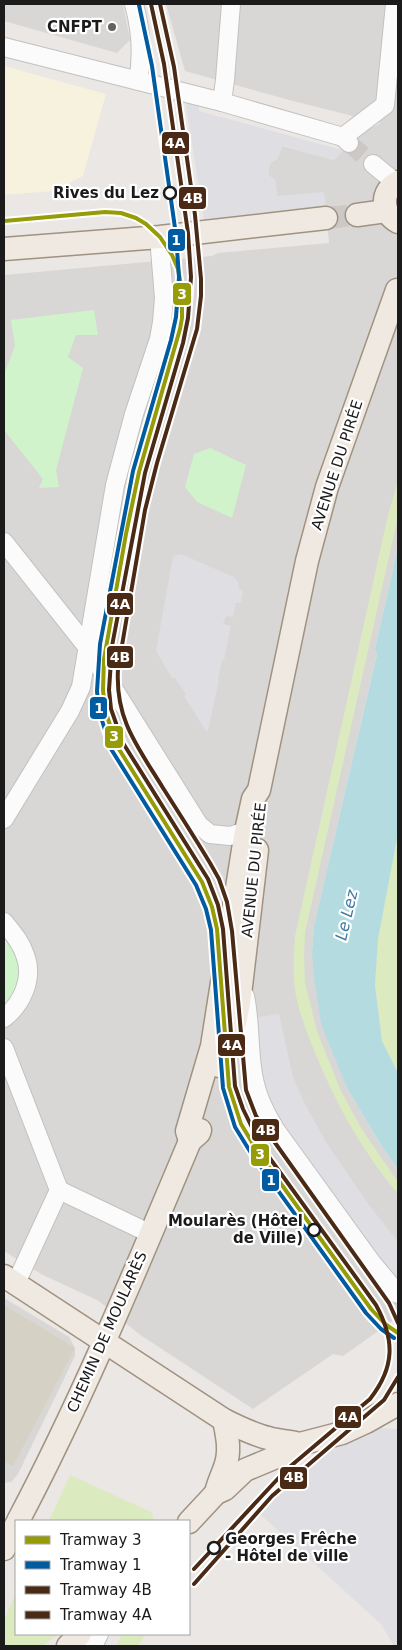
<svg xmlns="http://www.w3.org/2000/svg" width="402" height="1650" viewBox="0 0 402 1650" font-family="'DejaVu Sans',sans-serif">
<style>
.residential{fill:#d9d7d5}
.education{fill:#f6f2dd}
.construction{fill:#d5d2c5}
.grass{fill:#dbeabf}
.park{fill:#d0f3cc}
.plaza{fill:#dedee3}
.water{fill:#b4dce0}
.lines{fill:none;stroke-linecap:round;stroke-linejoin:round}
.minor-tunnel{stroke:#cbc8c6;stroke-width:18;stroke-dasharray:18 9;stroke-linecap:butt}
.major-tunnel{stroke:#cbc8c6;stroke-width:22;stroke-dasharray:22 11;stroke-linecap:butt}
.minor-casing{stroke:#c2c1c0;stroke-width:20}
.major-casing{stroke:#a09281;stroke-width:25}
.minor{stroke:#fcfbfb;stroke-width:18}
.major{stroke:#f0e9e2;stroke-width:22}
.tram-1-casing{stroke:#fff;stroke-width:8}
.tram-2-casing{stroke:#fff;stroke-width:8}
.tram-3-casing{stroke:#fff;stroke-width:8}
.tram-4-casing{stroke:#fff;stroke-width:8}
.tram-1{stroke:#969c08;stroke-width:4}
.tram-2{stroke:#005ba1;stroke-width:4}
.tram-3{stroke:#4a2a15;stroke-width:4}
.tram-4{stroke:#4a2a15;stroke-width:4}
.poi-dot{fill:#636261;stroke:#fff;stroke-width:2}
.stop-dot{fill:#fff;stroke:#1b1b1b;stroke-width:2.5}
.labels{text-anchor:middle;stroke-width:4.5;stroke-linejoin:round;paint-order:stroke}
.poi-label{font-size:15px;font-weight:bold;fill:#1b1b1b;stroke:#fff;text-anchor:end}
.stop-label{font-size:15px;font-weight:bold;fill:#1b1b1b;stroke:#fff;text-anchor:end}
.street-label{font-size:15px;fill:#1b1b1b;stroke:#fff}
.water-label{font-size:16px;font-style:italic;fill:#3e79a0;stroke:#fff}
.line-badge{stroke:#fff;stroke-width:2}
.badge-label{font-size:14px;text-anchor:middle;font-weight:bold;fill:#fff}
</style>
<rect width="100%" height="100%" fill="#eae7e4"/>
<g class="residential">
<polygon points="4,4 123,4 130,40 117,53 4,21"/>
<polygon points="166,4 398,4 398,547 375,649 377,653 314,926 312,952 347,1088 381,1145 398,1169 398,1317 343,1356 333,1354 253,1409 139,1334 99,1301 41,1274 4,1251 4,275 212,256 218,253 329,243 325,201 277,196 275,180 269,176 268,169 271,162 277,159 282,146 334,160 354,138 369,129 381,123 293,101 185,71"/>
<polygon points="4,1298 69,1337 75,1348 75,1356 18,1474 11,1482 4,1483"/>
</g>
<polygon class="education" points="4,66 106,94 83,176 54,191 4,195"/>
<polygon class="construction" points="4,1305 75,1348 13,1466 4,1462"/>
<g class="grass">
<path d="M 398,481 L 398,516 L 305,933 L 304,956 L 305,983 L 317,1031 L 340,1089 L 361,1128 L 398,1182 L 398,1194 C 360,1148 334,1101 312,1045 C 304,1025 296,1004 294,982 C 293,967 294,951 295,936 L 388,515 Z"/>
<polygon points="398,833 398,1073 382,1041 375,985 377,939"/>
<polygon points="70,1475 151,1512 153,1516 153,1521 49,1521"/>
<polygon points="16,1593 16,1634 58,1634 42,1646 4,1646 4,1620"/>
<polygon points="122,1634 146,1634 138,1646 116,1646"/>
</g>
<g class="park">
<polygon points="94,310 98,335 76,335 68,357 83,368 56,470 59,487 39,488 43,479 4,430 4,375 15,346 11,320"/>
<polygon points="210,448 246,465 232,518 197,502 185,487 194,454"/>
<path d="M 4,934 C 24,960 28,982 4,1008 Z"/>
</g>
<g class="plaza">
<polygon points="188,102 199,105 199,111 342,150 334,160 283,146 277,159 271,162 268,168 269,176 275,180 277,196 324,192 326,206 204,219 186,106"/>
<polygon points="181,554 234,577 238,582 239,588 243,591 241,603 236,603 233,617 226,616 223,624 231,626 224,660 222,660 218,680 219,681 208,730 206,731 184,696 186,694 175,678 172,678 156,651 173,556"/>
<polygon points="279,1014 293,1077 304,1102 326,1142 369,1205 398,1242 398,1284 278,1124 264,1095 257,1039 258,1017"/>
<polygon points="377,1428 398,1429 398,1646 394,1646 381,1624 259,1513 301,1470 328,1447"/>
</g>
<polygon class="water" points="398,547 398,833 378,939 375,985 382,1041 398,1073 398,1169 381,1145 347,1088 321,1024 314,977 312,952 314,926 377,654 375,649"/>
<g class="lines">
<polyline class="minor-tunnel" points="349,143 373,164"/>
<polyline class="major-tunnel" points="326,218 357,215"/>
<g class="minor-casing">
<g id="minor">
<path d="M 134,4 C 141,30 143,55 138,81"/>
<polyline points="4,47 222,102 343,137 349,143"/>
<polyline points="222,102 225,80 231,4"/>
<polyline points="343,137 385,105 395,4"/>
<polyline points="373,164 396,183"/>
<polyline points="4,542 88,648 199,825 210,834 230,836 246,831"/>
<polyline points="4,819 70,711 81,687 115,485 134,414 159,339 162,322 164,298 159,237"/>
<path d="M 4,922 C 12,932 21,942 25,955 C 34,978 22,1004 4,1018"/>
<path d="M 245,996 C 252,1029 247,1065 259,1097 C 263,1108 269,1119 275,1129 L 372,1263 L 398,1294"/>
<polyline points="4,1048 59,1190 16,1283"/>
<polyline points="59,1190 151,1234"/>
<polyline points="93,1646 99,1634"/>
</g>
</g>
<g class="major-casing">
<g id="major">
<path d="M 398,182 C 380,191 381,213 398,222"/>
<polyline points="357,215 386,211"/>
<polyline points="4,249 160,237 326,218"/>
<polyline points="219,1066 235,1023 239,1003 257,850"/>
<polyline points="190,1141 187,1131 212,1046 246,831 253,799 259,790 307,561 327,487 397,290"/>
<path d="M 4,1276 L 224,1420 C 238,1427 252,1434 268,1438 C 278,1441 289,1441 300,1444"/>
<path d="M 216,1493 C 218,1483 222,1476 225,1467 C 231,1451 227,1435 224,1420"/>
<path d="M 18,1521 C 83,1398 136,1269 190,1141 L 199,1133 L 200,1130"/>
<polyline points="189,1522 216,1493 225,1489 245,1470 288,1452 300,1444 342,1433 366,1422 398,1404"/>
<polyline points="4,1549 16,1525"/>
<polyline points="68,1646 80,1634"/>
</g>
</g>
<use href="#minor" class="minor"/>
<use href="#major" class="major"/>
<g class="tram-1-casing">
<polyline id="tram-1" points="4,221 105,212 121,213 136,218 146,224 160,237 172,255 178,269 182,290 182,318 180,329 139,472 126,534 104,659 103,690 105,710 117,746 202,882 212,907 217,929 229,1087 241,1124 256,1149 371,1309 385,1324 398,1333"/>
</g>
<g class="tram-2-casing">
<polyline id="tram-2" points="139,5 152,66 176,235 179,277 176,317 171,340 133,471 100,644 97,691 99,711 111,749 196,885 206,909 211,930 223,1088 235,1127 251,1153 366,1313 381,1329 394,1338"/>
</g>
<g class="tram-3-casing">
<g id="tram-3">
<path d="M 160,4 L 174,67 L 195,215 L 201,279 L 201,296 L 197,329 L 157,463 L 145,510 L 118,669 C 115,720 138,747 163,788 C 179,813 195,838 210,863 L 219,879 L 227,902 L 232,931 L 246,1090 L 256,1116 L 389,1303 L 398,1323"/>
<polyline points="194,1584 272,1496 384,1400 398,1377"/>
</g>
</g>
<g class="tram-4-casing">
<path id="tram-4" d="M 151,4 L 164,64 L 188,233 L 191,277 L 188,318 L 183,343 L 145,473 L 112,646 L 109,690 L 111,709 L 123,743 L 208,879 L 218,905 L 223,929 L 235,1086 L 243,1109 L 261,1146 L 376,1305 C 395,1340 395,1367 370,1399 L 286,1470 L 194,1569"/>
</g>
<use href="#tram-1" class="tram-1"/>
<use href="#tram-2" class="tram-2"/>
<use href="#tram-3" class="tram-3"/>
<use href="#tram-4" class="tram-4"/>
</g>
<circle class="poi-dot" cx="112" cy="27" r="5"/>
<g class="stop-dot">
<circle cx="170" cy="193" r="6"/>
<circle cx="314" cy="1230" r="6"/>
<circle cx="214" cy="1548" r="6"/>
</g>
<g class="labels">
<g class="poi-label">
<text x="102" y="32">CNFPT</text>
</g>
<g class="stop-label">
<text x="159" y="198">Rives du Lez</text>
<text x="303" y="1226">Moularès (Hôtel<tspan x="303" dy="17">de Ville)</tspan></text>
<text x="225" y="1544" text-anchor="start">Georges Frêche<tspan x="225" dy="17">- Hôtel de ville</tspan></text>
</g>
<g class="street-label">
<text transform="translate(337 465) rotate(-72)" y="5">AVENUE DU PIRÉE</text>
<text transform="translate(254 870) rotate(-84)" y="5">AVENUE DU PIRÉE</text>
<text transform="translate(107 1332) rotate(-66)" y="5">CHEMIN DE MOULARÈS</text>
</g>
<g class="water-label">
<text transform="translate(346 915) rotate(-77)" y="6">Le Lez</text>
</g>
</g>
<g class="line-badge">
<rect x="161" y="131" width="29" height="24" rx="5" fill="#4a2a15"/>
<rect x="178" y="186" width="29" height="24" rx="5" fill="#4a2a15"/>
<rect x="167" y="228" width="19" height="24" rx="5" fill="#005ba1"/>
<rect x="172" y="282" width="20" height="24" rx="5" fill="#969c08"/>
<rect x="106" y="592" width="28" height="24" rx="5" fill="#4a2a15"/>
<rect x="106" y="645" width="28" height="24" rx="5" fill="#4a2a15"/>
<rect x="89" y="696" width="19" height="24" rx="5" fill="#005ba1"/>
<rect x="104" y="725" width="20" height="24" rx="5" fill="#969c08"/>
<rect x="217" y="1033" width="29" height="24" rx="5" fill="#4a2a15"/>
<rect x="251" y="1118" width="29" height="24" rx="5" fill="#4a2a15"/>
<rect x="250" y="1143" width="20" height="24" rx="5" fill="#969c08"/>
<rect x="261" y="1168" width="19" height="24" rx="5" fill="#005ba1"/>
<rect x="334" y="1405" width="28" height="24" rx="5" fill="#4a2a15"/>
<rect x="279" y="1466" width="29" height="24" rx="5" fill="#4a2a15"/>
</g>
<g class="badge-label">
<text x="175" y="148">4A</text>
<text x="193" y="203">4B</text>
<text x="176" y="245">1</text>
<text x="182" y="299">3</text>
<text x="120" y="609">4A</text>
<text x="120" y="662">4B</text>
<text x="99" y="713">1</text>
<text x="114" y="741">3</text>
<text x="232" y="1050">4A</text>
<text x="266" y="1135">4B</text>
<text x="260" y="1159">3</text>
<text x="271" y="1185">1</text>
<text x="348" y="1422">4A</text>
<text x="294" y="1482">4B</text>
</g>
<rect width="402" height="1650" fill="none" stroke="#1b1b1b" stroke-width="10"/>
<rect x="15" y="1520" width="175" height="115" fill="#ffffff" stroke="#a4a4a4"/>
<rect x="25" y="1536" width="25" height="8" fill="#969c08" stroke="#a4a4a4"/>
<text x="60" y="1545" font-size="15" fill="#1b1b1b">Tramway 3</text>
<rect x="25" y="1561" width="25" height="8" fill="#005ba1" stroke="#a4a4a4"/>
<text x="60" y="1570" font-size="15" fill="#1b1b1b">Tramway 1</text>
<rect x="25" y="1586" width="25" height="8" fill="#4a2a15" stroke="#a4a4a4"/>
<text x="60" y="1595" font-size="15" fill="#1b1b1b">Tramway 4B</text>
<rect x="25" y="1611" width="25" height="8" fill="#4a2a15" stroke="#a4a4a4"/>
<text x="60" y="1620" font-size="15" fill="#1b1b1b">Tramway 4A</text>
</svg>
